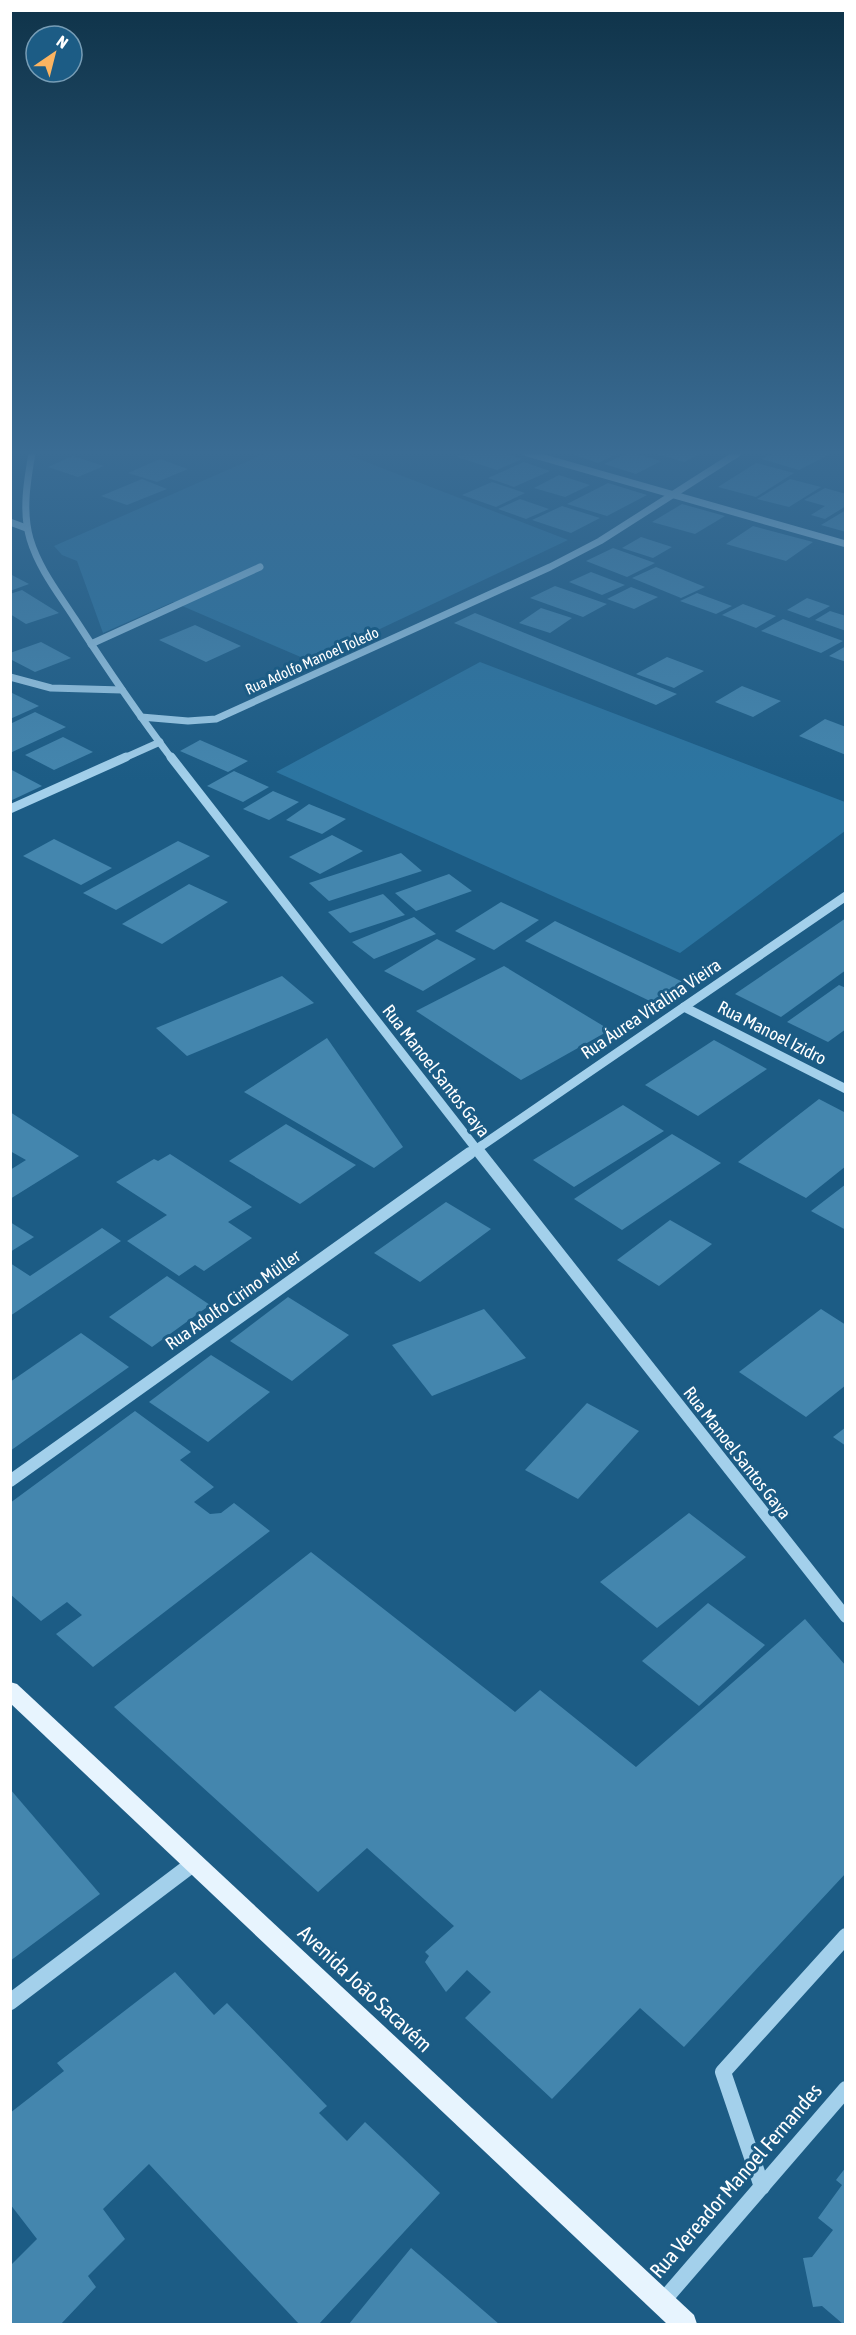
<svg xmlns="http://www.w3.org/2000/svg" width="856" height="2335" viewBox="0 0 856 2335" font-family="'Asap Condensed',sans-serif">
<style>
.green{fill:#2c75a1}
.building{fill:#4486ae}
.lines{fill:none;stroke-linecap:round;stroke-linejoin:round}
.minor-far3{stroke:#a3d0eb;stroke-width:7}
.minor-far2{stroke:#a3d0eb;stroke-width:9}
.minor-far1{stroke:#a3d0eb;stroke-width:12}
.minor{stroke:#a3d0eb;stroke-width:16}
.major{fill:#e7f4fe;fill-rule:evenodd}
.labels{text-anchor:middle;stroke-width:6;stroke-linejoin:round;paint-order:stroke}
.far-street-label{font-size:15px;fill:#fff;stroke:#1c5c85}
.street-label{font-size:18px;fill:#fff;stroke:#1c5c85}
.near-street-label{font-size:21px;fill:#fff;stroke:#1c5c85}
</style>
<rect width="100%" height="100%" fill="#1c5c85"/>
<g class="green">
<polygon points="266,453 343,453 568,540 327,654 303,658 173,602 103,633 77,561 62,555 54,546"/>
<polygon points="480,662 845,802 845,831 680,953 276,772"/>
</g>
<g class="building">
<polygon points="466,453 503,453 522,459 497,470 457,457"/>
<polygon points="579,453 619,453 598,463 574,455"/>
<polygon points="628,453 634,453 661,461 636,474 604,464"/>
<polygon points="654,453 701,453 684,462"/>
<polygon points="775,453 832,453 799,470 762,459"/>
<polygon points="73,456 104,466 78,477 48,467"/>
<polygon points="160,459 188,469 157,482 128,473"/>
<polygon points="524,462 550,471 514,487 488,478"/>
<polygon points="756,463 794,473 756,497 718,487"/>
<polygon points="559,475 590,485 565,497 534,488"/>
<polygon points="142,479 167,489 127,505 101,496"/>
<polygon points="790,479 821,487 789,507 757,499"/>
<polygon points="492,482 525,493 496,507 462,495"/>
<polygon points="608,483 647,495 607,516 567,504"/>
<polygon points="825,488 846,494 846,506 825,519 811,515 825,506 804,500"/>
<polygon points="520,499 549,509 526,519 498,509"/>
<polygon points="682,504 725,516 695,534 652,522"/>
<polygon points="562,506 600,518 571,533 532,520"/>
<polygon points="846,510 846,532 821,525"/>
<polygon points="753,526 813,542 786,561 726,544"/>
<polygon points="641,537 672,547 653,558 622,548"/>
<polygon points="613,548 655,563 627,577 586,561"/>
<polygon points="656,567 705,587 681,598 632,578"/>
<polygon points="591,572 625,585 602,595 569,582"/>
<polygon points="10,574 29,584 10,591"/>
<polygon points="555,586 607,604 583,617 530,598"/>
<polygon points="631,587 658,597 634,609 607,599"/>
<polygon points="22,590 59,613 26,624 10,614 10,594"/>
<polygon points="697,593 732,606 716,614 680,601"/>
<polygon points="807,598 830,606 809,618 787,610"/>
<polygon points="743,604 776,616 756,628 722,615"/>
<polygon points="541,608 572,618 550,633 519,623"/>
<polygon points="830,611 846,616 846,631 815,620"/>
<polygon points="475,613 677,694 656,705 454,623"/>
<polygon points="783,619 843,641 821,653 761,631"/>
<polygon points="195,625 241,646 206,662 159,640"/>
<polygon points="41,642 71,658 35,672 10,659 10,653"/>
<polygon points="846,646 846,662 829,656"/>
<polygon points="667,657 704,671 674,688 636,674"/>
<polygon points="742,686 781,701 753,717 715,702"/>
<polygon points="10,692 39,706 10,719"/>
<polygon points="35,712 66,727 10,753 10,724"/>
<polygon points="825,719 846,727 846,755 799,736"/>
<polygon points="63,737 93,752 54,770 25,755"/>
<polygon points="200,740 248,761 228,772 180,751"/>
<polygon points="10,769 42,786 10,801"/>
<polygon points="234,771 269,787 243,802 207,786"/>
<polygon points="273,791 299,802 269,820 243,809"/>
<polygon points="309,804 346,819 322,834 286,820"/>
<polygon points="332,835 363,851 320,874 289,857"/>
<polygon points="54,839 112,868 81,885 23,856"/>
<polygon points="178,841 210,856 116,910 83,893"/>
<polygon points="401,853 422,871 329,901 309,883"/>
<polygon points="449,874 472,891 416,911 395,893"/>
<polygon points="189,884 228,902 162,944 122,924"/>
<polygon points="383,894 405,915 350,933 328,912"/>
<polygon points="501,902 539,920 494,950 455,931"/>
<polygon points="414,917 436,934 374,959 352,942"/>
<polygon points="846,918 846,970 781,1017 735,994"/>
<polygon points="555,921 683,982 654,1003 525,941"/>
<polygon points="437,939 476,959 423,991 384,971"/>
<polygon points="504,966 610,1030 521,1080 416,1011"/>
<polygon points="282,976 314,1003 187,1056 156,1028"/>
<polygon points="839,985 846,988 846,1029 828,1042 787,1022"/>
<polygon points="327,1038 403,1147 374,1168 244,1092"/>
<polygon points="714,1040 767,1069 698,1116 645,1085"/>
<polygon points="819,1099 846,1113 846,1166 806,1198 738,1162"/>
<polygon points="623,1105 664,1131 574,1187 533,1160"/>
<polygon points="10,1112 79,1156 10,1199 10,1170 26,1160 10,1151"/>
<polygon points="286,1124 356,1165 300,1204 229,1161"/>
<polygon points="672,1134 721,1163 622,1230 574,1199"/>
<polygon points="170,1154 252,1207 228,1222 252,1238 204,1271 195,1265 179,1276 127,1241 167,1215 116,1182 154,1159 158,1161"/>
<polygon points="846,1184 846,1230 811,1211"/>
<polygon points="446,1202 491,1229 420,1282 374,1253"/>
<polygon points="670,1220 712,1244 659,1286 617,1260"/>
<polygon points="10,1222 34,1237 10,1252"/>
<polygon points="102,1228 121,1241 10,1316 10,1263 30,1276"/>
<polygon points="167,1276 210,1305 152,1347 109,1317"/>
<polygon points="288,1297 349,1335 292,1381 230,1341"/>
<polygon points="484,1309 526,1358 432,1396 392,1345"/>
<polygon points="821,1309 846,1325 846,1385 806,1417 739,1372"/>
<polygon points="81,1333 129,1367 10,1451 10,1382"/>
<polygon points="211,1355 270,1392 208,1442 149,1402"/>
<polygon points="587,1403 639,1431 578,1499 525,1470"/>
<polygon points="135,1411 191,1452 180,1460 214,1487 194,1502 210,1514 221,1513 234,1503 270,1531 93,1667 56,1634 82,1615 67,1602 41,1621 10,1594 10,1503"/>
<polygon points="846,1427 846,1446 833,1437"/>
<polygon points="689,1513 746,1557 657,1628 600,1582"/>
<polygon points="311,1552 515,1712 540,1690 636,1767 805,1619 846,1666 846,1873 684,2047 640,2008 552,2099 465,2018 491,1992 467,1970 446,1992 425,1962 429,1956 425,1952 454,1926 367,1848 318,1892 114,1707"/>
<polygon points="708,1603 765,1645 699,1706 642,1661"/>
<polygon points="10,1789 100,1894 10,1961"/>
<polygon points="175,1972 214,2015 227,2003 327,2106 319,2113 347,2141 365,2122 440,2193 319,2324 299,2324 149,2164 103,2209 125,2239 88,2276 96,2287 61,2324 10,2324 10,2266 37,2239 10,2204 10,2113 64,2071 57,2063"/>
<polygon points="846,2167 846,2324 843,2324 822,2306 813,2307 803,2258 812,2257 833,2230 818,2218 842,2185 836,2180"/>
<polygon points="411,2248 499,2324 349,2324"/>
</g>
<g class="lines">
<g class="minor-far3">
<path d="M 32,453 C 27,482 22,511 30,539 C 39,569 59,594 75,619 C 106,667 138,714 172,759"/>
<polyline points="527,453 846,544"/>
<polyline points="10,522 26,528"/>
<polyline points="91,644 260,567"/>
<polyline points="10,677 51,688 122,690"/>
<polyline points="141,717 188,721 216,719 550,567 600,541 738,453"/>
<polyline points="122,759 160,742"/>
</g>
<g class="minor-far2">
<polyline points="171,757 481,1155"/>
<polyline points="10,809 126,757"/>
<polyline points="684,1007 846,1089"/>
<polyline points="468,1155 846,896"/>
</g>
<g class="minor-far1">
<polyline points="480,1153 846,1617"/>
<polyline points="10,1481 470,1153"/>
</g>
<g class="minor">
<polyline points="10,2002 194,1863"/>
<polyline points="762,2187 723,2072 846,1936"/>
<polyline points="662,2302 846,2089"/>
</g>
<polygon class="major" points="10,1682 17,1684 694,2315 697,2324 667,2324 10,1703"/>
</g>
<linearGradient id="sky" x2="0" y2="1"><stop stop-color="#0f3349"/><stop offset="0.58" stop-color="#3a6c94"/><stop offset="1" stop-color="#3a6c94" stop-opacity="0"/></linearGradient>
<rect width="856" height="780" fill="url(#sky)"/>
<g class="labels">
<g class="far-street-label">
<text transform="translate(312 661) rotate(-24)" y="5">Rua Adolfo Manoel Toledo</text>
</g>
<g class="street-label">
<text transform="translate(651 1009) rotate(-34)" y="6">Rua Áurea Vitalina Vieira</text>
<text transform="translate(772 1033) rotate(27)" y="6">Rua Manoel Izidro</text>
<text transform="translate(436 1071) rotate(52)" y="6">Rua Manoel Santos Gaya</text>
<text transform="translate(233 1300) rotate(-35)" y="6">Rua Adolfo Cirino Müller</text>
<text transform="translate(737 1453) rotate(52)" y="6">Rua Manoel Santos Gaya</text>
</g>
<g class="near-street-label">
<text transform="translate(365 1989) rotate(43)" y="7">Avenida João Sacavém</text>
<text transform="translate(736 2181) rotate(-49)" y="7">Rua Vereador Manoel Fernandes</text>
</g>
</g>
<rect width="856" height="2335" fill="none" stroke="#ffffff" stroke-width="24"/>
<g transform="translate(54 54) rotate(35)"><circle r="28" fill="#1c5c85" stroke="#779db6" stroke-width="1.5"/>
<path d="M0-4.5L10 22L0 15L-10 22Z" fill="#fbb461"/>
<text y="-9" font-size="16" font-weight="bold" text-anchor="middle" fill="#ffffff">N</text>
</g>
</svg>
